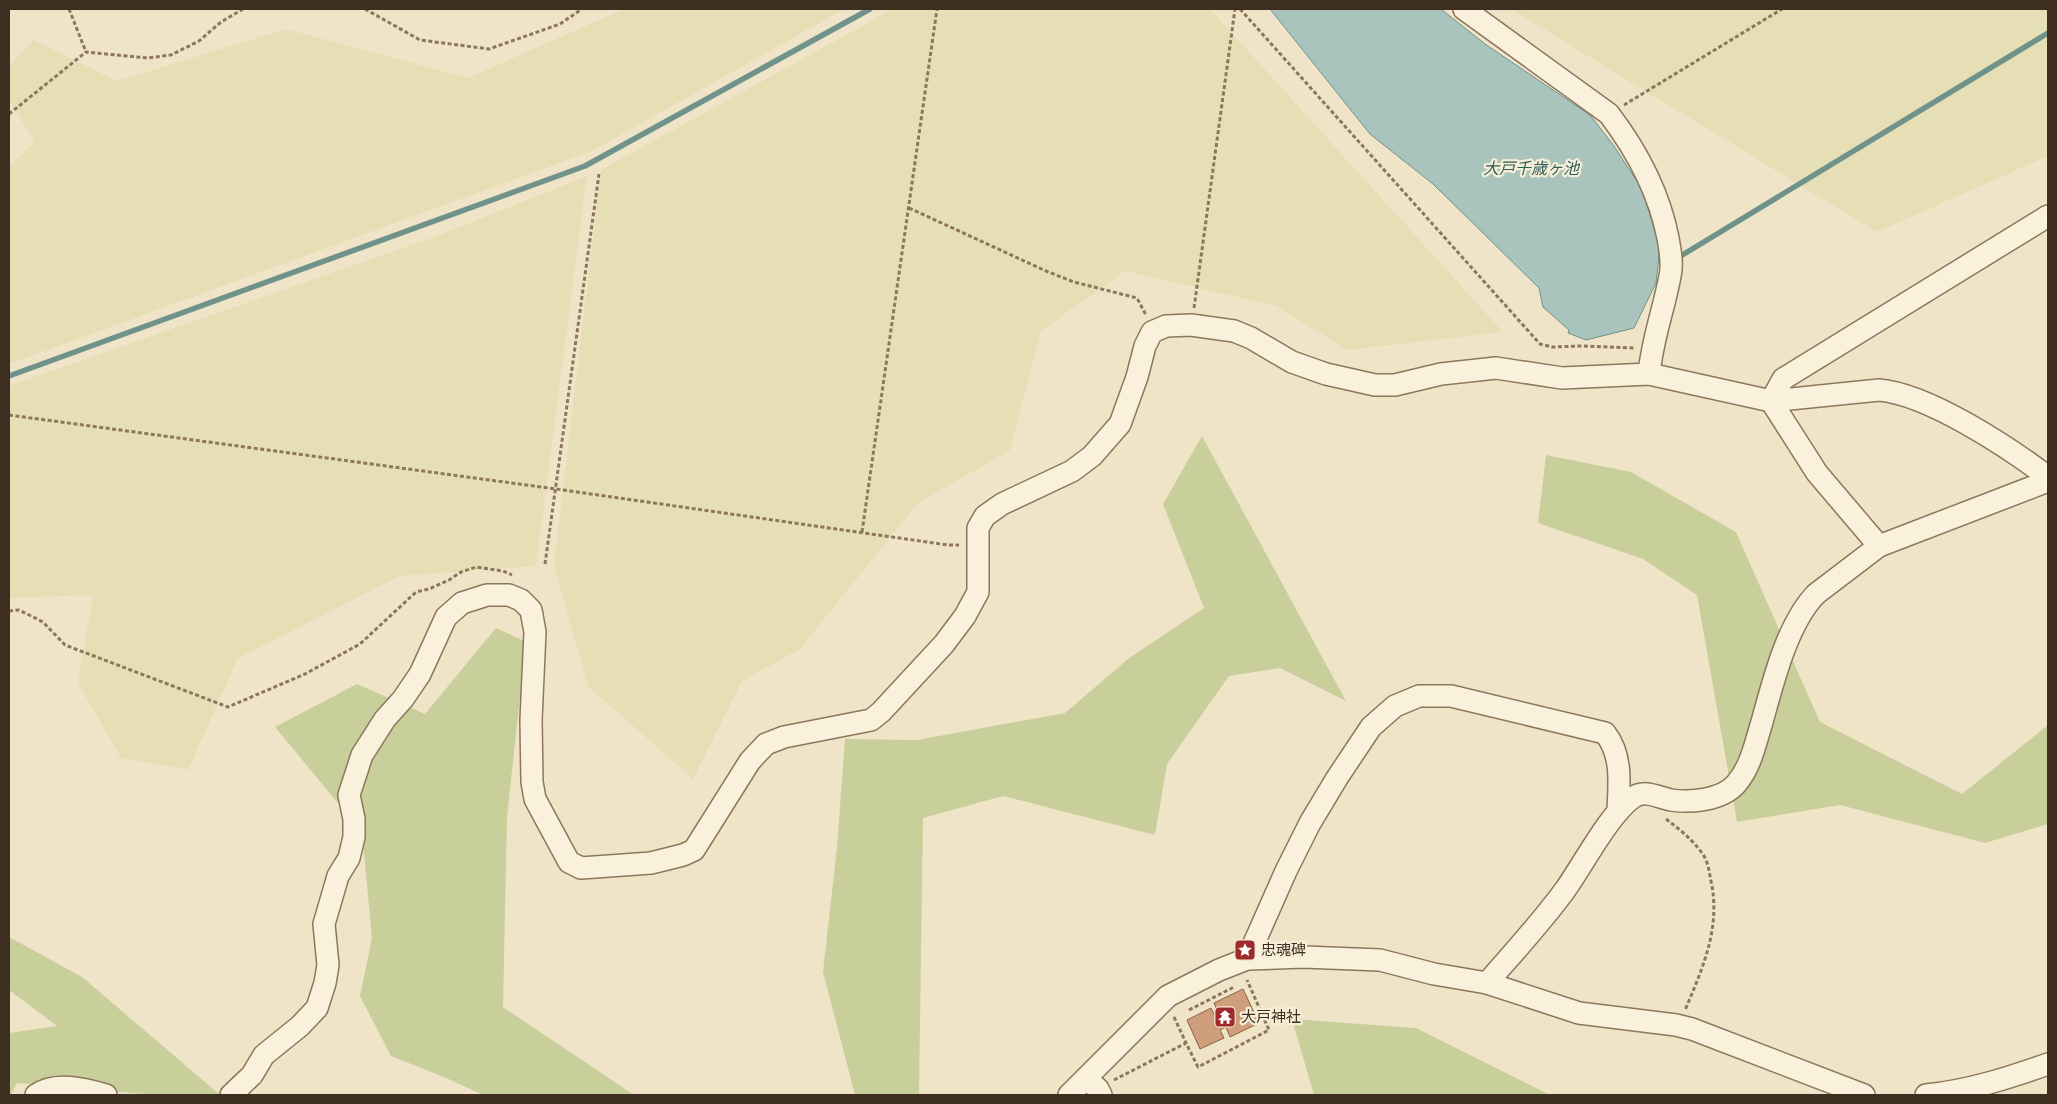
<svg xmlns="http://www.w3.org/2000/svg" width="2057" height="1104" viewBox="0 0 2057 1104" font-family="'Playfair Display','Noto Sans JP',serif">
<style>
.farmland{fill:#e6deb5}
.green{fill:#c9cf9b}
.water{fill:#a9c4bc;stroke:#6f938a}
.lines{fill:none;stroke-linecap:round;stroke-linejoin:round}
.stream{stroke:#6f938a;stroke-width:5.5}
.building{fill:#cf9f7d;stroke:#8d5f41}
.minor-casing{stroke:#8d765c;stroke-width:24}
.path{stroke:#8d765c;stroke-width:3;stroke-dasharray:4 2.5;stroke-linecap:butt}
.minor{stroke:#faf1dc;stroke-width:21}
.labels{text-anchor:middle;stroke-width:4.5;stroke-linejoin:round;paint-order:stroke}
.poi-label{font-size:15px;fill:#3d2e20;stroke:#f7eed8;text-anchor:start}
.water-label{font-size:16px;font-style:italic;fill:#2f5d5a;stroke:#f7eed8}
</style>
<rect width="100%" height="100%" fill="#f0e4c8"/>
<g class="farmland">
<polygon points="624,9 844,9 592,151 9,364 9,167 35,141 9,101 9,67 33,40 117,81 286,29 468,78"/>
<polygon points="893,9 1210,9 1503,332 1347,350 1276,306 1125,271 1041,331 1010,450 918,503 800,649 742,681 693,779 588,686 554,565 601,170"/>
<polygon points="1511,9 2048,9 2048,156 1877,232"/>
<polygon points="587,176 536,566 400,576 238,658 188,770 121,758 78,683 93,595 9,598 9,386 437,236"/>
</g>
<g class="green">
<polygon points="1202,436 1346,701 1280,668 1229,676 1167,764 1155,835 1003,796 923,818 919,1094 916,1095 855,1095 823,972 837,847 845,739 917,740 1065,713 1128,659 1204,608 1163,504"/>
<polygon points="1546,455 1631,472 1736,532 1820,722 1962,794 2048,725 2048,824 1985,843 1840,805 1737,822 1697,595 1643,559 1538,523"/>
<polygon points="496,628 526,642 507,817 503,1007 634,1095 483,1095 444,1077 391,1056 360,996 372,938 362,832 275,727 357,684 425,714"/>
<polygon points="9,937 82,977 220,1095 155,1095 17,1083 11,1095 9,1095 9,1033 57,1026 9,990"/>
<polygon points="1292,1019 1416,1028 1550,1095 1314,1095"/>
</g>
<polygon class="water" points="1270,9 1441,9 1485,44 1590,115 1614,146 1642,189 1660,247 1656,283 1634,328 1586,340 1568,333 1569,330 1543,307 1539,288 1433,184 1370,134"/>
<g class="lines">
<g class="stream">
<polyline points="1679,257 2048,33"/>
<polyline points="9,376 585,166 870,9"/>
</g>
</g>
<polygon class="building" points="1243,989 1259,1023 1230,1037 1226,1027 1220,1030 1224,1038 1200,1049 1187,1020 1211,1008 1214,1014 1218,1012 1214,1003"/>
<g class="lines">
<g class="minor-casing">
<g id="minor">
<path d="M 1464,9 L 1609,114 C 1637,151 1659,192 1668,238 C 1670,250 1673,264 1670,276 C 1664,309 1652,340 1649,374"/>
<polyline points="1771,401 1783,379 2048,216"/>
<polyline points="1771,401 1817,473 1879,546"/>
<path d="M 1247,959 L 1286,871 L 1310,823 L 1337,778 L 1371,727 L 1395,706 L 1419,696 L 1451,696 L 1605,733 C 1623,756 1619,784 1618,811"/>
<path d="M 1487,983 C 1513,953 1541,923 1565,890 C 1583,865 1608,816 1632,798 C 1645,789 1657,797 1671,800 C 1691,803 1722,800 1736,784 C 1751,767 1755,744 1762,722 C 1773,682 1787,624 1816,594 L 1879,546 L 2048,481"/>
<polyline points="1087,1079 1098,1089 1101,1095"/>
<path d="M 36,1095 C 55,1081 85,1089 106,1095"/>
<path d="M 231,1095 L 252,1075 L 264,1055 L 300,1026 L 317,1008 L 325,983 L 328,965 L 324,924 L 338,876 L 349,858 L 354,837 L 354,819 L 349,795 L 362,755 L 385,719 L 403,699 L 420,674 L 446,617 L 462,603 L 487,595 L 509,595 L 521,600 L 531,610 L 535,632 L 531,720 L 532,782 L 535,799 L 569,862 L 581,868 L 651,863 L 683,855 L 694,850 L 750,761 L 766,744 L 784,737 L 871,720 L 881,712 L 944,644 L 965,616 L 978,592 L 978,528 L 985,516 L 1002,504 L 1072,471 L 1092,456 L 1120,424 L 1137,377 L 1145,346 L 1152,332 L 1166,326 L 1191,325 L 1234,331 L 1251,338 L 1292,362 L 1326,374 L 1375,385 L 1395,385 L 1441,374 L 1496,368 L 1562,378 L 1649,374 L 1771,401 L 1879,390 C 1928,394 2008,447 2048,477"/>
<polyline points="1069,1095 1168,996 1219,970 1247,959 1304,957 1380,960 1434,974 1487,983 1579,1013 1676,1025 1692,1029 1864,1095"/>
<path d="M 1926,1095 C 1968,1091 2008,1078 2048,1064"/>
</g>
</g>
<g class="path">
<polyline points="69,9 86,52"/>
<polyline points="365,9 420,40 489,49 560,24 582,9"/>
<polyline points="1240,9 1540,344 1552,347 1581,346 1634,348"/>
<polyline points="1624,105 1782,9"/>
<polyline points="9,114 86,52 147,58 171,55 199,41 221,22 243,9"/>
<polyline points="909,208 1046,271 1074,282 1137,298 1146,315"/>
<polyline points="1194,308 1235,9"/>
<polyline points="9,415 556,489 948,545 959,545"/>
<polyline points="862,532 937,9"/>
<polyline points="545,564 599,174"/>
<polyline points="9,611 19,610 43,622 65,645 228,707 305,674 360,644 416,592 429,589 449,580 461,572 476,567 503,571 512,575"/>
<path d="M 1666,819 C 1679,829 1692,839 1702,853 C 1708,861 1709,871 1711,881 C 1721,927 1703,968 1685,1010"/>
<polyline points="1189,1010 1234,987"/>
<polyline points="1174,1017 1186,1043"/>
<polyline points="1114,1080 1186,1043 1198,1067 1269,1030 1247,980"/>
</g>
<use href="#minor" class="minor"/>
</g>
<defs>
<g id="sight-square" transform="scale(1.125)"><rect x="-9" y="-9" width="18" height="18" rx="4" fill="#9e2a2b" stroke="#f7eed8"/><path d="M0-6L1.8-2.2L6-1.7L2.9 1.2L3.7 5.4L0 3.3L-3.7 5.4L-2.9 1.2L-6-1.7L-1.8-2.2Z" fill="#fff"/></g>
<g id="temple-square" transform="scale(1.125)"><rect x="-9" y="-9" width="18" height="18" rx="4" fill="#9e2a2b" stroke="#f7eed8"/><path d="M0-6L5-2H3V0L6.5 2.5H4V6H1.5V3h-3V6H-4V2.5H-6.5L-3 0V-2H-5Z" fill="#fff"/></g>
</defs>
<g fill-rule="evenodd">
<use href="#sight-square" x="1245" y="950"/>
<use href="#temple-square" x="1225" y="1017"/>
</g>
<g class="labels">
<g class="poi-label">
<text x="1261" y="955">忠魂碑</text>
<text x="1241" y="1022">大戸神社</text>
</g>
<g class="water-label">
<text x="1531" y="174">大戸千歳ヶ池</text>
</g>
</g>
<rect width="2057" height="1104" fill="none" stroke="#3d2e20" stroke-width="20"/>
</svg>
